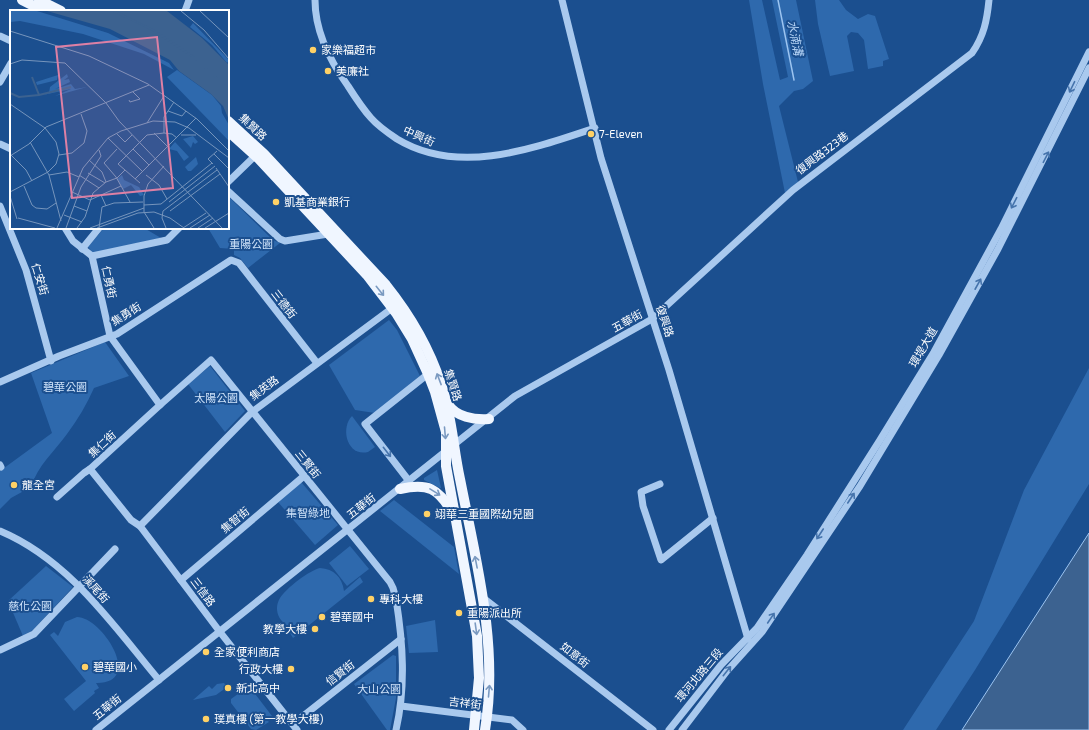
<svg xmlns="http://www.w3.org/2000/svg" width="1089" height="730" viewBox="0 0 1089 730" font-family="'Exo 2','Noto Sans TC',sans-serif">
<style>
.green{fill:#2e69ad}
.water{fill:#3c6290;stroke:#9cc4f0}
.lines{fill:none;stroke-linecap:round;stroke-linejoin:round}
.stream{stroke:#9cc4f0;stroke-width:1.5}
.minor{stroke:#a9c9ee;stroke-width:7}
.major{stroke:#f0f6ff;stroke-width:10}
.oneway{stroke:#4674ac}
.oneway2{stroke:#7b9ac1}
.poi-dot{fill:#ffd166;stroke:#1b4f8f;stroke-width:1.5}
.labels{text-anchor:middle;stroke-width:4;stroke-linejoin:round;paint-order:stroke}
.poi-label{font-size:11px;fill:#fff;stroke:#1b4f8f;text-anchor:start}
.street-label{font-size:11px;fill:#fff;stroke:#1b4f8f}
.park-label{font-size:11px;fill:#cfe3fa;stroke:#1b4f8f}
.water-label{font-size:12px;font-style:italic;fill:#b5d3f5;stroke:#1b4f8f}
.inset-river{fill:none;stroke:#3c6290;stroke-width:2}
.inset-road{fill:none;stroke:#7695bc;stroke-width:1}
.view{fill:#dd80a5;fill-opacity:0.15;stroke:#dd80a5;stroke-width:2}
.inset-edge{fill:none;stroke:#fff;stroke-width:2}
</style>
<rect width="100%" height="100%" fill="#1b4f8f"/>
<g class="green">
<polygon points="749,0 762,0 780,80 788,77 772,0 796,0 813,81 803,89 794,91 779,106 798,182 785,193 763,84"/>
<polygon points="815,0 839,0 846,10 858,19 868,14 875,16 889,59 883,61 883,66 868,69 864,40 858,33 851,32 847,36 854,71 830,76 818,24"/>
<polygon points="228,196 273,240 280,243 248,268 240,258 234,255 234,249 220,248 208,228 228,228"/>
<polygon points="104,228 144,228 161,238 93,253 88,247"/>
<polygon points="389,320 397,330 420,376 375,413 355,410 329,365"/>
<path d="M 105,342 L 129,376 L 94,388 C 87,404 78,419 67,434 C 54,452 38,465 31,487 L 11,498 L 0,509 L 0,471 L 52,433 L 31,373 Z"/>
<polygon points="210,366 245,411 225,432 188,384"/>
<polygon points="1089,368 1089,484 975,670 936,730 903,730 974,621 1024,490"/>
<path d="M 352,416 L 375,447 L 368,452 C 347,457 340,428 352,416 Z"/>
<polygon points="437,470 441,488 440,488 424,480 424,478"/>
<polygon points="301,482 338,525 315,545 278,502"/>
<polygon points="394,500 454,547 459,574 380,511"/>
<polygon points="350,546 369,569 347,586 329,563"/>
<polygon points="46,566 73,587 33,630 23,636 8,601"/>
<path d="M 320,568 C 334,569 342,577 344,591 L 360,577 L 363,582 L 293,638 L 290,633 L 295,628 C 281,626 272,611 280,598 C 286,588 310,570 320,568 Z"/>
<path d="M 77,617 C 102,617 145,684 96,683 L 99,688 L 94,691 L 95,693 L 74,711 L 64,699 L 86,681 L 50,635 L 54,632 L 58,636 L 65,622 Z"/>
<polygon points="435,620 438,652 409,653 406,626"/>
<polygon points="393,655 396,656 396,698 390,730 387,730 354,684"/>
<polygon points="224,683 227,687 216,695 193,700 209,686 212,689 217,684"/>
<polygon points="249,686 272,716 267,720 269,722 256,730 251,729 231,703 231,699"/>
</g>
<polygon class="water" points="1089,533 1089,730 962,730"/>
<g class="lines">
<polyline class="stream" points="778,0 794,80"/>
<g class="minor">
<path d="M 315,0 C 315,32 330,61 348,86 C 355,97 362,108 371,118 C 378,126 388,133 397,139 C 458,176 532,149 595,128"/>
<polyline points="562,0 601,158 669,370 748,639"/>
<polyline points="185,11 189,0"/>
<polyline points="0,36 11,41"/>
<polyline points="0,82 11,63"/>
<polyline points="0,144 11,149"/>
<polyline points="228,182 258,153"/>
<polyline points="228,191 280,239 285,241 328,234"/>
<polyline points="0,206 26,270 51,361"/>
<polyline points="65,228 73,241 92,256 167,240 179,228"/>
<polyline points="82,249 99,228"/>
<path d="M 92,256 L 110,336 L 160,405 L 211,360 L 390,582 L 393,588 L 396,599 C 403,643 406,686 396,730"/>
<polyline points="0,382 59,356 117,334 231,260 239,263 317,363"/>
<polyline points="0,465 1,467"/>
<polyline points="90,469 131,520 140,526 220,632 297,730"/>
<polyline points="409,481 365,424 428,374"/>
<polyline points="660,484 641,492 643,506 661,560 713,518"/>
<polyline points="57,497 84,473 90,469 160,405"/>
<polyline points="140,526 252,412 395,306"/>
<path d="M 0,531 C 69,560 112,624 159,680"/>
<polyline points="181,580 304,476"/>
<polyline points="482,597 653,730"/>
<polyline points="0,650 34,634 115,549"/>
<polyline points="401,706 512,720 523,730"/>
<polyline points="293,724 401,639"/>
<path d="M 96,730 L 515,396 L 652,319 L 793,190 L 972,53 C 984,36 987,20 989,0"/>
<polyline points="669,730 721,665 757,628 807,555 880,440 934,352 1001,229 1089,52"/>
<polyline points="682,730 727,671 762,632 860,486 939,355 998,249 1089,68"/>
</g>
<g class="major">
<polyline points="22,0 44,11"/>
<polyline points="39,0 61,11"/>
<path d="M 228,121 L 264,154 L 386,285 C 410,315 429,347 441,384 C 452,415 453,447 460,479 C 476,561 499,646 485,730"/>
<polyline points="228,131 259,159 367,275 396,313 412,339 428,374 435,392 446,432 446,466 477,636 479,678 474,730"/>
<path d="M 448,404 C 456,417 474,420 489,419"/>
<path d="M 400,489 C 428,483 438,488 452,512"/>
</g>
</g>
<defs><path id="oneway-shaft" d="M-6 0H5M1.5-3L5.5 0L1.5 3" fill="none" stroke-width="1.6" stroke-linecap="round" stroke-linejoin="round"/></defs>
<g class="oneway">
<use href="#oneway-shaft" transform="translate(1072 87) rotate(116)"/>
<use href="#oneway-shaft" transform="translate(1046 157) rotate(-63)"/>
<use href="#oneway-shaft" transform="translate(1014 203) rotate(117)"/>
<use href="#oneway-shaft" transform="translate(978 284) rotate(-61)"/>
<use href="#oneway-shaft" transform="translate(387 452) rotate(52)"/>
<use href="#oneway-shaft" transform="translate(851 498) rotate(-57)"/>
<use href="#oneway-shaft" transform="translate(820 534) rotate(123)"/>
<use href="#oneway-shaft" transform="translate(771 618) rotate(-56)"/>
<use href="#oneway-shaft" transform="translate(727 671) rotate(-51)"/>
</g>
<g class="oneway2">
<use href="#oneway-shaft" transform="translate(380 291) rotate(51)"/>
<use href="#oneway-shaft" transform="translate(439 379) rotate(-111)"/>
<use href="#oneway-shaft" transform="translate(445 433) rotate(85)"/>
<use href="#oneway-shaft" transform="translate(435 492) rotate(32)"/>
<use href="#oneway-shaft" transform="translate(476 562) rotate(-101)"/>
<use href="#oneway-shaft" transform="translate(476 629) rotate(82)"/>
<use href="#oneway-shaft" transform="translate(489 691) rotate(-85)"/>
</g>
<g class="poi-dot">
<circle cx="313" cy="50" r="4"/>
<circle cx="328" cy="71" r="4"/>
<circle cx="591" cy="134" r="4"/>
<circle cx="276" cy="202" r="4"/>
<circle cx="14" cy="485" r="4"/>
<circle cx="427" cy="514" r="4"/>
<circle cx="371" cy="599" r="4"/>
<circle cx="459" cy="613" r="4"/>
<circle cx="322" cy="617" r="4"/>
<circle cx="315" cy="629" r="4"/>
<circle cx="206" cy="652" r="4"/>
<circle cx="85" cy="667" r="4"/>
<circle cx="291" cy="669" r="4"/>
<circle cx="228" cy="688" r="4"/>
<circle cx="206" cy="719" r="4"/>
</g>
<g class="labels">
<g class="poi-label">
<text x="321" y="54">家樂福超市</text>
<text x="336" y="75">美廉社</text>
<text x="599" y="138">7-Eleven</text>
<text x="284" y="206">凱基商業銀行</text>
<text x="22" y="489">龍全宮</text>
<text x="435" y="518">翊華三重國際幼兒園</text>
<text x="379" y="603">專科大樓</text>
<text x="467" y="617">重陽派出所</text>
<text x="330" y="621">碧華國中</text>
<text x="307" y="633" text-anchor="end">教學大樓</text>
<text x="214" y="656">全家便利商店</text>
<text x="93" y="671">碧華國小</text>
<text x="283" y="673" text-anchor="end">行政大樓</text>
<text x="236" y="692">新北高中</text>
<text x="214" y="723">璞真樓 (第一教學大樓)</text>
</g>
<g class="street-label">
<text transform="translate(253 127) rotate(43)" y="4">集賢路</text>
<text transform="translate(419 136) rotate(24)" y="4">中興街</text>
<text transform="translate(822 153) rotate(-37)" y="4">復興路323巷</text>
<text transform="translate(40 279) rotate(73)" y="4">仁安街</text>
<text transform="translate(109 282) rotate(78)" y="4">仁勇街</text>
<text transform="translate(284 304) rotate(52)" y="4">三德街</text>
<text transform="translate(126 314) rotate(-32)" y="4">集勇街</text>
<text transform="translate(627 321) rotate(-29)" y="4">五華街</text>
<text transform="translate(665 321) rotate(72)" y="4">復興路</text>
<text transform="translate(923 347) rotate(-60)" y="4">環堤大道</text>
<text transform="translate(453 385) rotate(72)" y="4">集賢路</text>
<text transform="translate(264 388) rotate(-37)" y="4">集英路</text>
<text transform="translate(102 444) rotate(-43)" y="4">集仁街</text>
<text transform="translate(308 464) rotate(51)" y="4">三賢街</text>
<text transform="translate(361 506) rotate(-38)" y="4">五華街</text>
<text transform="translate(235 520) rotate(-40)" y="4">集智街</text>
<text transform="translate(96 589) rotate(48)" y="4">溪尾街</text>
<text transform="translate(203 592) rotate(53)" y="4">三信路</text>
<text transform="translate(575 655) rotate(38)" y="4">如意街</text>
<text transform="translate(340 673) rotate(-38)" y="4">信賢街</text>
<text transform="translate(699 675) rotate(-50)" y="4">環河北路三段</text>
<text transform="translate(465 703) rotate(7)" y="4">吉祥街</text>
<text transform="translate(107 707) rotate(-39)" y="4">五華街</text>
</g>
<g class="park-label">
<text x="251" y="248">重陽公園</text>
<text x="65" y="391">碧華公園</text>
<text x="216" y="402">太陽公園</text>
<text x="308" y="517">集智綠地</text>
<text x="30" y="610">慈化公園</text>
<text x="379" y="693">大山公園</text>
</g>
<g class="water-label">
<text transform="translate(795 38) rotate(78)" y="4">水湳溝</text>
</g>
</g>
<g transform="translate(10 10)">
<rect width="219" height="219" fill="#1b4f8f"/>
<path d="M 0,1 L 27,1 L 98,23 L 159,53 L 164,60 L 134,44 L 73,24 L 10,11 L 0,12 ZM 183,13 L 219,50 L 217,53 L 202,35 L 180,17 ZM 167,60 L 202,85 L 211,96 L 212,103 L 219,115 L 219,131 L 157,67 ZM 57,64 L 58,67 L 54,70 L 59,69 L 60,72 L 45,79 L 61,74 L 65,79 L 77,77 L 45,86 L 61,79 L 33,85 L 39,83 L 40,77 ZM 48,65 L 47,70 L 27,75 L 26,72 ZM 183,126 L 188,132 L 185,134 L 183,132 L 181,138 L 173,129 ZM 165,132 L 179,147 L 174,151 L 167,141 L 159,139 ZM 186,147 L 188,154 L 181,161 L 178,161 L 175,157 ZM 112,165 L 114,170 L 129,177 L 134,185 L 130,186 L 121,175 L 113,179 L 107,169 Z" fill="#2e69ad"/>
<path d="M 37,1 L 157,1 L 192,28 L 219,55 L 219,110 L 213,96 L 201,84 L 169,61 L 160,50 L 100,19 Z" fill="#3c6290"/>
<path class="inset-river" d="M 104,1 L 143,20 L 182,46 L 219,79M 22,67 L 29,85M 0,83 L 9,87 L 29,85 L 61,77"/>
<path class="inset-road" d="M 171,1 L 194,20 L 219,49M 190,1 L 219,28M 0,21 L 79,46 L 138,74 L 187,109 L 219,141M 0,54 L 12,50 L 55,53 L 96,93 L 109,111 L 212,218M 119,90 L 120,92 L 130,89 L 123,82M 0,94 L 35,118 L 46,132 L 49,144 L 46,154 L 38,162 L 0,182M 158,101 L 172,106 L 176,101M 137,113 L 154,86M 144,123 L 158,137M 154,123 L 154,107 L 164,92M 107,124 L 115,132 L 122,125M 171,125 L 186,125M 98,128 L 132,161M 20,132 L 39,165 L 51,211M 107,139 L 94,153 L 106,167 L 120,192M 123,139 L 139,155M 0,144 L 16,160 L 22,171M 204,144 L 219,159M 49,145 L 62,143 L 74,133 L 77,121 L 71,104M 0,146 L 19,134 L 36,117 L 139,75M 203,154 L 198,149 L 207,141M 206,158 L 219,177M 115,160 L 130,173M 78,163 L 95,173M 39,165 L 57,162 L 69,167M 69,165 L 89,178M 136,165 L 149,175 L 157,189M 125,169 L 186,108M 96,172 L 107,168 L 115,160 L 108,154 L 137,125 L 154,123 L 162,124 L 167,128M 14,176 L 22,195 L 26,198 L 37,199 L 46,193M 62,182 L 80,190 L 111,176M 91,185 L 96,196M 0,186 L 7,209M 159,192 L 205,156M 134,195 L 151,194 L 202,153M 64,196 L 77,201M 160,201 L 210,164M 54,205 L 72,212M 8,208 L 45,218M 47,218 L 73,158 L 98,128 L 111,121 L 143,111 L 165,112 L 179,118 L 219,148M 56,218 L 71,177 L 91,146 L 89,140M 67,218 L 75,207 L 83,183 L 96,172 L 92,162 L 79,150M 80,218 L 134,198M 87,218 L 128,203 L 144,202 L 160,208 L 174,218M 89,218 L 92,197 L 104,193 L 133,192M 144,218 L 134,202 L 134,186 L 138,174 L 154,156M 156,218 L 152,208 L 153,201 L 207,160M 173,218 L 196,203M 180,218 L 200,205M 188,218 L 203,208M 195,218 L 219,203"/>
<path class="view" d="M 147,27 L 163,178 L 62,188 L 46,37 Z"/>
<rect width="219" height="219" class="inset-edge"/>
</g>
</svg>
